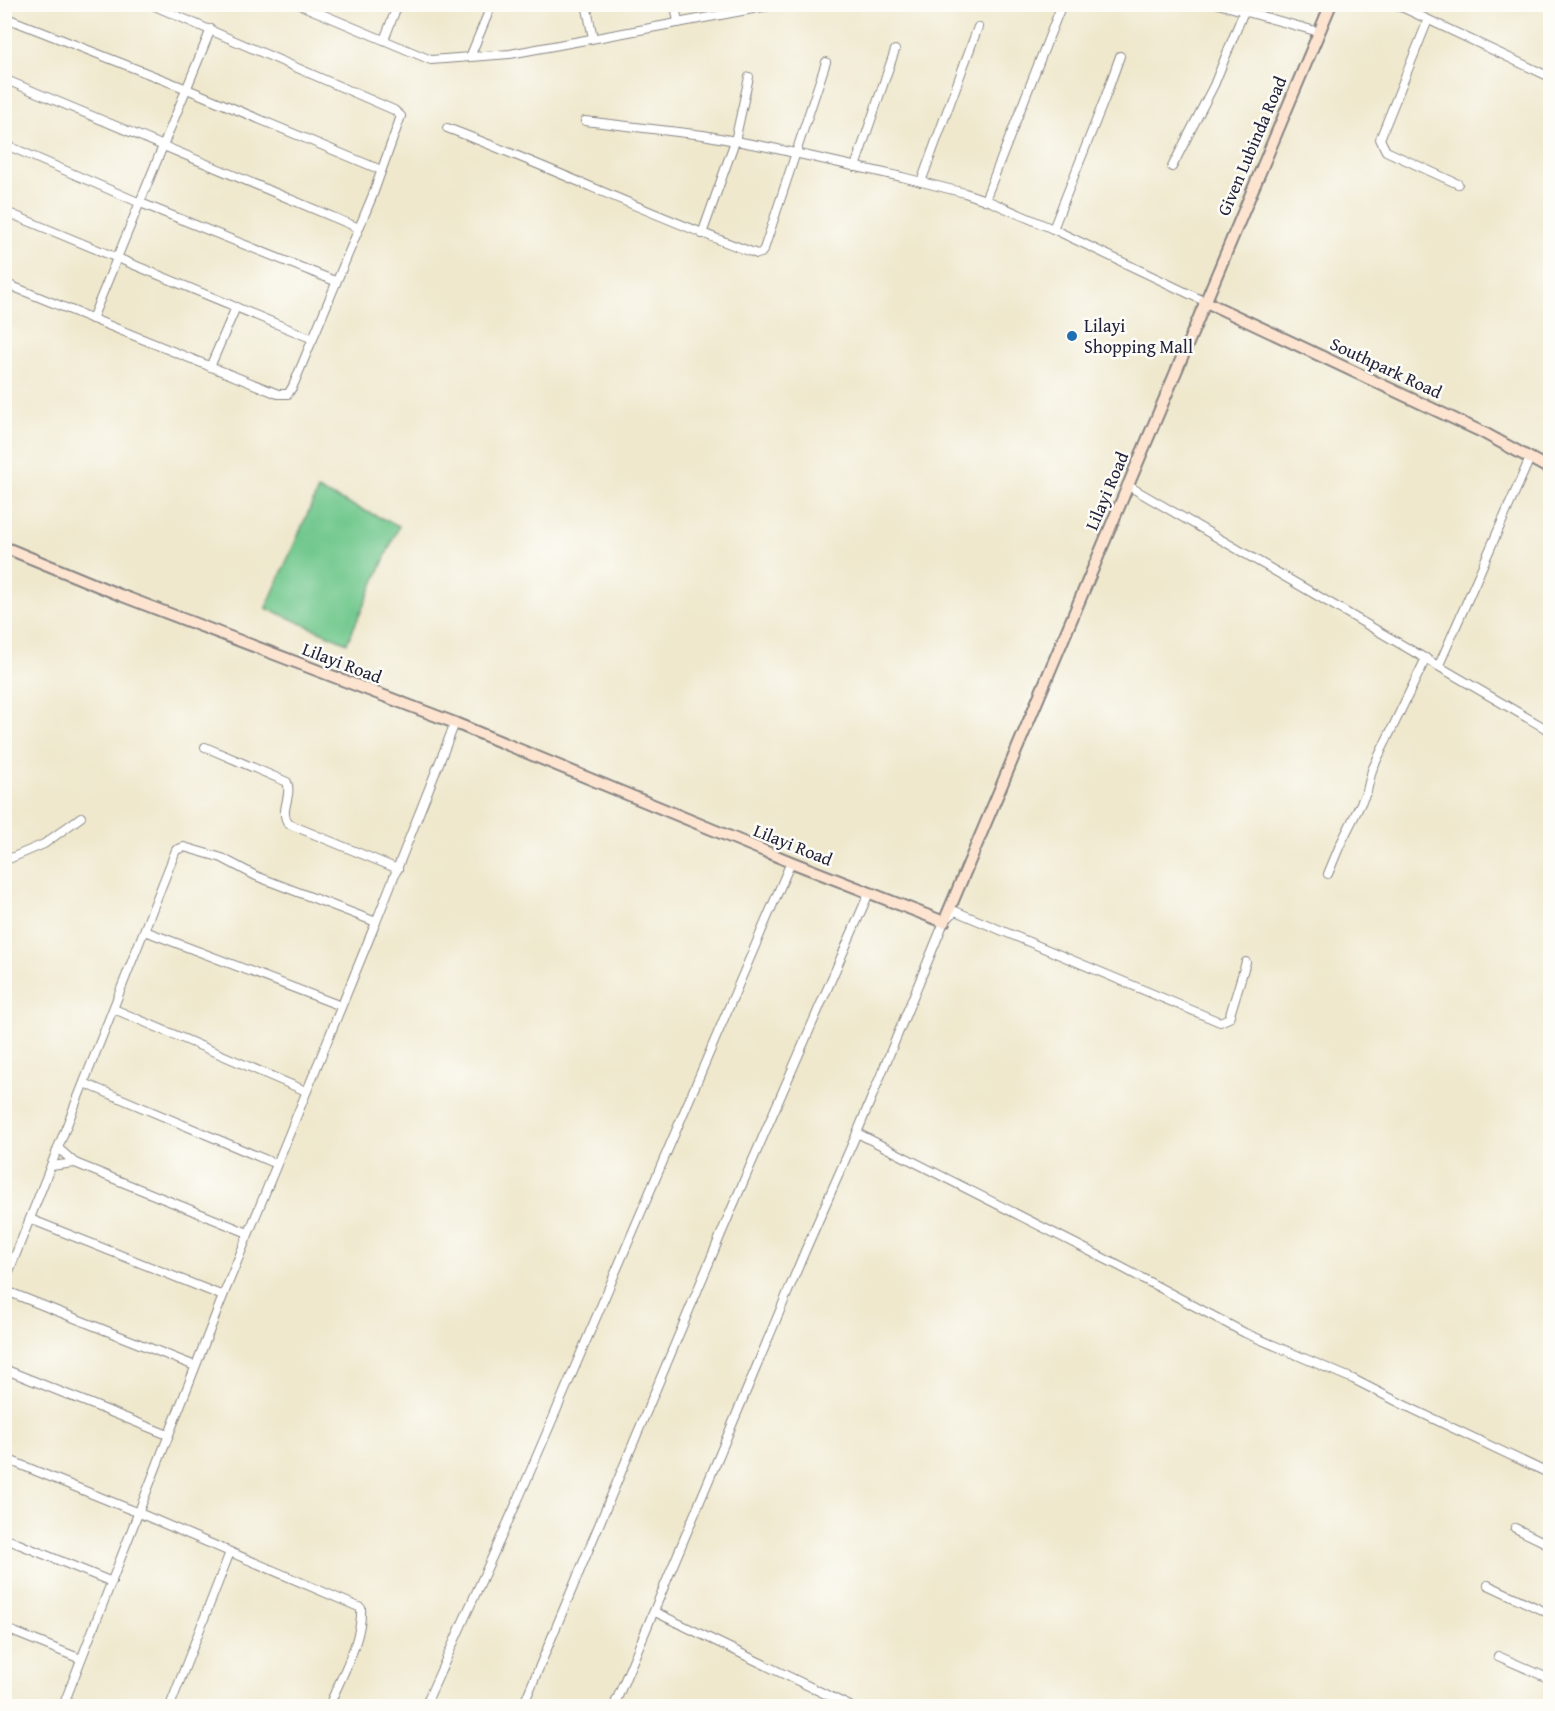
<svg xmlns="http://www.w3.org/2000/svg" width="1555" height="1711" viewBox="0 0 1555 1711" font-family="'Gentium Book Plus',serif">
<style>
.garden{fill:#71c88d;stroke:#4a7564;stroke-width:1.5}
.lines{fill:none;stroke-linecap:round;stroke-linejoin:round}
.street-casing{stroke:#888584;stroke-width:10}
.secondary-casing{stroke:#888584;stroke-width:14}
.street{stroke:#fff;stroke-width:8}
.secondary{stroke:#fde4d0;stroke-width:10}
.poi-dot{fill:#1f6fb2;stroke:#fdfcf7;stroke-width:2}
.labels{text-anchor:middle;stroke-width:5;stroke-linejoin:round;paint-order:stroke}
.street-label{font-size:18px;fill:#22223b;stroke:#fdfcf7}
.poi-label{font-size:18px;fill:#22223b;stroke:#fdfcf7;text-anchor:start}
</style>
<rect width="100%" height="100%" fill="#fdfcf7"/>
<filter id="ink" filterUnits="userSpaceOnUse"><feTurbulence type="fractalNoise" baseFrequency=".0167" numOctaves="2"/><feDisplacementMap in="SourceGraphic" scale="12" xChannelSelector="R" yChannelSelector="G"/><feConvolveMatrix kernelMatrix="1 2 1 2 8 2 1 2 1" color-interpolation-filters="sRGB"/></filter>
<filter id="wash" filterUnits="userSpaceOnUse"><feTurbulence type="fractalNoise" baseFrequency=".008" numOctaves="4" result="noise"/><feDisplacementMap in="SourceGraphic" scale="24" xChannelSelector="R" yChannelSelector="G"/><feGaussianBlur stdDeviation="1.35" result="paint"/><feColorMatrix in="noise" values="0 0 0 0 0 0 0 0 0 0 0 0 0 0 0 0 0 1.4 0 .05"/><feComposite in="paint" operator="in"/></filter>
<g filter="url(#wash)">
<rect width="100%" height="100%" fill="#efe8cd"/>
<polygon class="garden" points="318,490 399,526 347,643 266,608"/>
</g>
<g filter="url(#ink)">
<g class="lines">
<g class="street-casing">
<g id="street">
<polyline points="298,4 431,60 510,54 780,4"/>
<polyline points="586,4 593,38"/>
<polyline points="675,4 678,23"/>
<polyline points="1218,4 1319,32"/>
<polyline points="1395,4 1550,77"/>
<polyline points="4,17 187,89 381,170"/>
<polyline points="1428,20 1380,139 1386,151 1458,184"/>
<polyline points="384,40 398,4"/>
<polyline points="470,57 492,4"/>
<polyline points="4,79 359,228"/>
<polyline points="585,121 703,135 768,147 902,177 965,193 991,202 1053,229 1204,301"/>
<path d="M 447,128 C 551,167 652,216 757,254 L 761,253 L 764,249 L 826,62"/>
<polyline points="4,144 138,202 335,281"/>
<polyline points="855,167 895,50"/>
<polyline points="1172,167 1214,85 1244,11"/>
<polyline points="921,182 978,27"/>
<polyline points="985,200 1062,4"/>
<polyline points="4,211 313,339"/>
<polyline points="1053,229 1105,98 1120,56"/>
<polyline points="702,234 735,141 749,77"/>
<polyline points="4,283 278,394 288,394 293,386 372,197 401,116 394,110 150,4"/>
<polyline points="92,319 211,29"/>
<polyline points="210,367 236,307"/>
<polyline points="1127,485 1550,731"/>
<polyline points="1439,665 1530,458"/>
<path d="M 205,747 L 287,782 C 293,796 278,812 289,824 L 398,869"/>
<polyline points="4,861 44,844 81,817"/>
<polyline points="1328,874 1340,845 1367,791 1372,770 1426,658"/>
<polyline points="376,922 455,723"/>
<polyline points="145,931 341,1006"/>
<polyline points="114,1009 306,1091"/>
<polyline points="84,1083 276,1164"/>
<polyline points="857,1133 1121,1267 1245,1333 1353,1379 1402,1404 1550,1474"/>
<polyline points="75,1163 248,1233"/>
<polyline points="51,1166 75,1163 58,1148"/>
<polyline points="30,1219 223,1296"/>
<polyline points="4,1284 176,850 184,847 222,858 256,876 376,922 223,1296 63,1706"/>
<polyline points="4,1290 195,1366"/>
<polyline points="4,1369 168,1435"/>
<path d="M 4,1458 L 139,1513 L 361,1608 C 363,1639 341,1677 329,1706"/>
<polyline points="1515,1528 1550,1545"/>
<polyline points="4,1538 112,1582"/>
<polyline points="1488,1585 1550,1614"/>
<polyline points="655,1612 850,1706"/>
<polyline points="4,1628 81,1659"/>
<polyline points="1498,1656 1550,1679"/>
<polyline points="170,1706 230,1552"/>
<polyline points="425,1706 521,1493 791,862"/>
<polyline points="523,1706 732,1208 869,893"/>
<polyline points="614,1706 805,1251 857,1133 944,922 955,911 1220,1022 1229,1018 1246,962"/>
</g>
</g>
<g class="secondary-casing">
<g id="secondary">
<polyline points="1204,301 1484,433 1550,469"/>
<polyline points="4,547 120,595 455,723 791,862 944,922 1331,4"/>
</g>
</g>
<use href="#street" class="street"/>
<use href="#secondary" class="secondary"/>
</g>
</g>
<circle class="poi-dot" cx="1072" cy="336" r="6"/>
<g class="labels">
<g class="street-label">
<text transform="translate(1252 146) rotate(-67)" y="6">Given Lubinda Road</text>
<text transform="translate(1386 368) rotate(25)" y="6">Southpark Road</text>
<text transform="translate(1107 491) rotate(-67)" y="6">Lilayi Road</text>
<text transform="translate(342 663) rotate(21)" y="6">Lilayi Road</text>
<text transform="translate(793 845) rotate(22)" y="6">Lilayi Road</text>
</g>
<g class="poi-label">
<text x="1084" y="332">Lilayi<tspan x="1084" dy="21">Shopping Mall</tspan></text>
</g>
</g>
<rect width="1555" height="1711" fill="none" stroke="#fdfcf7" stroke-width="24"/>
</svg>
